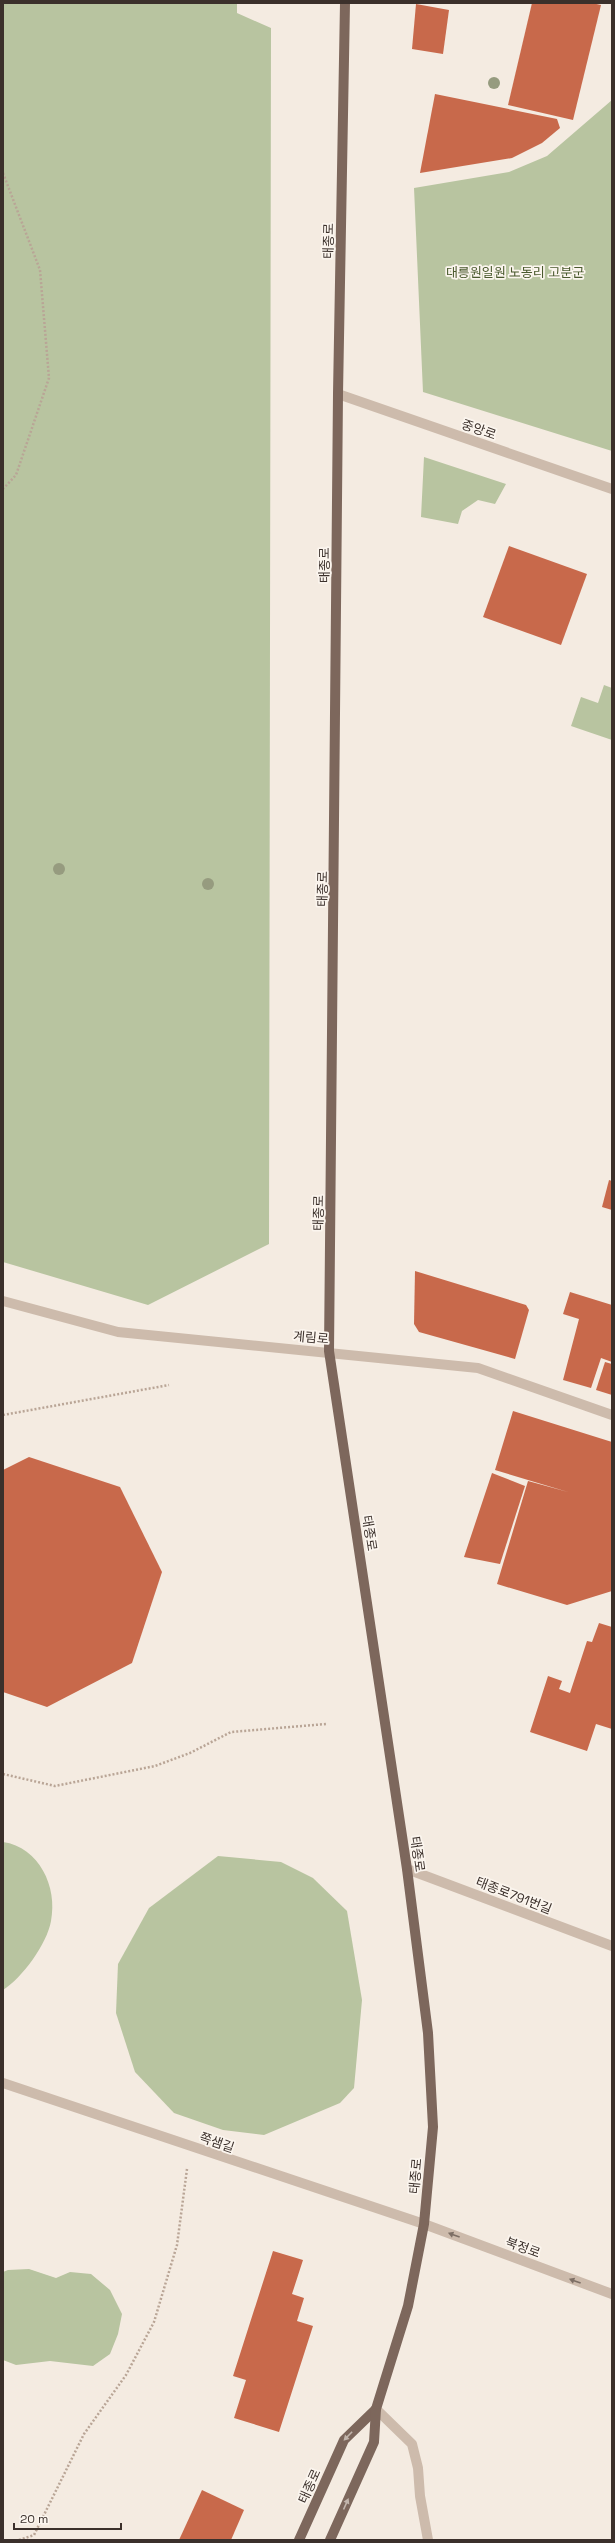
<svg xmlns="http://www.w3.org/2000/svg" width="615" height="2543" viewBox="0 0 615 2543" font-family="'Space Grotesk','Noto Sans KR',sans-serif">
<style>
.green{fill:#b8c4a0}
.building{fill:#c8694b}
.lines{fill:none;stroke-linecap:round;stroke-linejoin:round}
.path{stroke:#b9a596;stroke-width:2.5;stroke-dasharray:2 2;stroke-linecap:butt}
.minor{stroke:#cdbbac;stroke-width:10}
.tertiary{stroke:#cdbbac;stroke-width:10}
.primary{stroke:#7d675c;stroke-width:10}
.tree{fill:#969b7f}
.oneway{fill:#7d6f65}
.oneway2{fill:#c2b5ac}
.labels{text-anchor:middle;stroke-width:3.5;stroke-linejoin:round;paint-order:stroke}
.street-label{font-size:13px;fill:#3b302b;stroke:#fbf5ee}
.park-label{font-size:13px;fill:#4a5a2e;stroke:#fbf5ee}
</style>
<rect width="100%" height="100%" fill="#f4ebe1"/>
<g class="green">
<polygon points="3,3 237,3 237,13 271,28 269,1244 148,1305 3,1262"/>
<polygon points="612,100 612,451 423,392 414,188 509,172 547,156"/>
<polygon points="424,457 506,484 495,504 478,500 462,511 458,524 421,517"/>
<polygon points="604,685 612,688 612,740 571,726 581,697 598,703"/>
<path d="M 3,1842 C 39,1847 58,1887 51,1921 C 47,1944 22,1978 3,1990 Z"/>
<polygon points="218,1856 281,1862 313,1878 347,1911 362,2000 354,2088 340,2103 264,2135 223,2130 174,2113 135,2072 116,2013 118,1964 149,1908"/>
<polygon points="29,2269 56,2278 70,2272 91,2274 110,2290 122,2314 118,2334 110,2354 93,2366 50,2361 16,2365 3,2360 3,2272 8,2270"/>
</g>
<g class="building">
<polygon points="532,3 592,3 601,5 573,120 508,105"/>
<polygon points="416,4 449,10 443,54 412,49"/>
<polygon points="435,94 557,119 560,128 542,143 512,158 420,173"/>
<polygon points="509,546 587,574 561,645 483,617"/>
<polygon points="609,1180 612,1181 612,1210 602,1207"/>
<polygon points="415,1271 526,1305 529,1310 515,1359 419,1332 414,1324"/>
<polygon points="570,1292 612,1305 612,1362 601,1358 591,1388 563,1380 579,1319 563,1314"/>
<polygon points="605,1362 612,1364 612,1395 596,1390"/>
<polygon points="513,1411 612,1442 612,1591 567,1605 497,1584 528,1481 568,1492 495,1470"/>
<polygon points="29,1457 120,1487 162,1572 132,1663 47,1707 3,1692 3,1470"/>
<polygon points="492,1473 525,1486 500,1564 464,1557"/>
<polygon points="599,1623 612,1627 612,1729 596,1724 587,1751 530,1732 548,1676 562,1681 559,1689 570,1693 587,1641 592,1642"/>
<polygon points="273,2251 303,2260 292,2294 304,2298 297,2321 313,2326 279,2432 234,2418 246,2380 233,2376"/>
<polygon points="202,2490 244,2510 231,2540 179,2540"/>
</g>
<g class="lines">
<g class="path">
<polyline points="3,173 40,270 49,378 16,475 3,489"/>
<polyline points="3,1415 169,1385"/>
<polyline points="3,1774 55,1786 155,1766 190,1753 231,1732 326,1724"/>
<polyline points="19,2540 34,2535 84,2434 126,2375 154,2322 177,2245 187,2169"/>
</g>
<g class="minor">
<polyline points="407,1869 612,1946"/>
<polyline points="3,2083 424,2224"/>
<polyline points="376,2409 412,2444 418,2468 420,2496 428,2540"/>
</g>
<g class="tertiary">
<polyline points="338,394 612,489"/>
<polyline points="3,1301 118,1332 478,1368 612,1415"/>
<polyline points="424,2224 612,2294"/>
</g>
<g class="primary">
<polyline points="299,2540 344,2440 376,2409"/>
<polyline points="330,2540 374,2442 376,2409 408,2306 424,2224 433,2127 428,2033 407,1869 329,1351 338,394 345,3"/>
</g>
</g>
<g class="tree">
<circle cx="494" cy="83" r="6"/>
<circle cx="59" cy="869" r="6"/>
<circle cx="208" cy="884" r="6"/>
</g>
<defs><path id="oneway-solid" d="M-6-.8H1V-3.2L6.5 0L1 3.2V.8H-6Z"/></defs>
<g class="oneway">
<use href="#oneway-solid" transform="translate(454 2235) rotate(-160)"/>
<use href="#oneway-solid" transform="translate(575 2281) rotate(-160)"/>
</g>
<g class="oneway2">
<use href="#oneway-solid" transform="translate(348 2436) rotate(134)"/>
<use href="#oneway-solid" transform="translate(346 2504) rotate(-66)"/>
</g>
<g class="labels">
<g class="street-label">
<text transform="translate(328 241) rotate(-89)" y="5">태종로</text>
<text transform="translate(479 429) rotate(19)" y="5">중앙로</text>
<text transform="translate(324 565) rotate(-90)" y="5">태종로</text>
<text transform="translate(322 889) rotate(-89)" y="5">태종로</text>
<text transform="translate(318 1213) rotate(-89)" y="5">태종로</text>
<text transform="translate(311 1337) rotate(5)" y="5">계림로</text>
<text transform="translate(370 1533) rotate(81)" y="5">태종로</text>
<text transform="translate(418 1854) rotate(82)" y="5">태종로</text>
<text transform="translate(514 1895) rotate(21)" y="5">태종로791번길</text>
<text transform="translate(217 2142) rotate(19)" y="5">쪽샘길</text>
<text transform="translate(415 2176) rotate(-85)" y="5">태종로</text>
<text transform="translate(523 2247) rotate(20)" y="5">북정로</text>
<text transform="translate(309 2486) rotate(-66)" y="5">태종로</text>
</g>
<g class="park-label">
<text x="515" y="277">대릉원일원 노동리 고분군</text>
</g>
</g>
<rect width="615" height="2543" fill="none" stroke="#3b302b" stroke-width="8"/>
<path d="M14 2523v6h107v-6" fill="none" stroke="#3b302b" stroke-width="2"/>
<text x="20" y="2523" font-size="12" fill="#3b302b" stroke="#fbf5ee" stroke-width="3" paint-order="stroke">20 m</text>
</svg>
